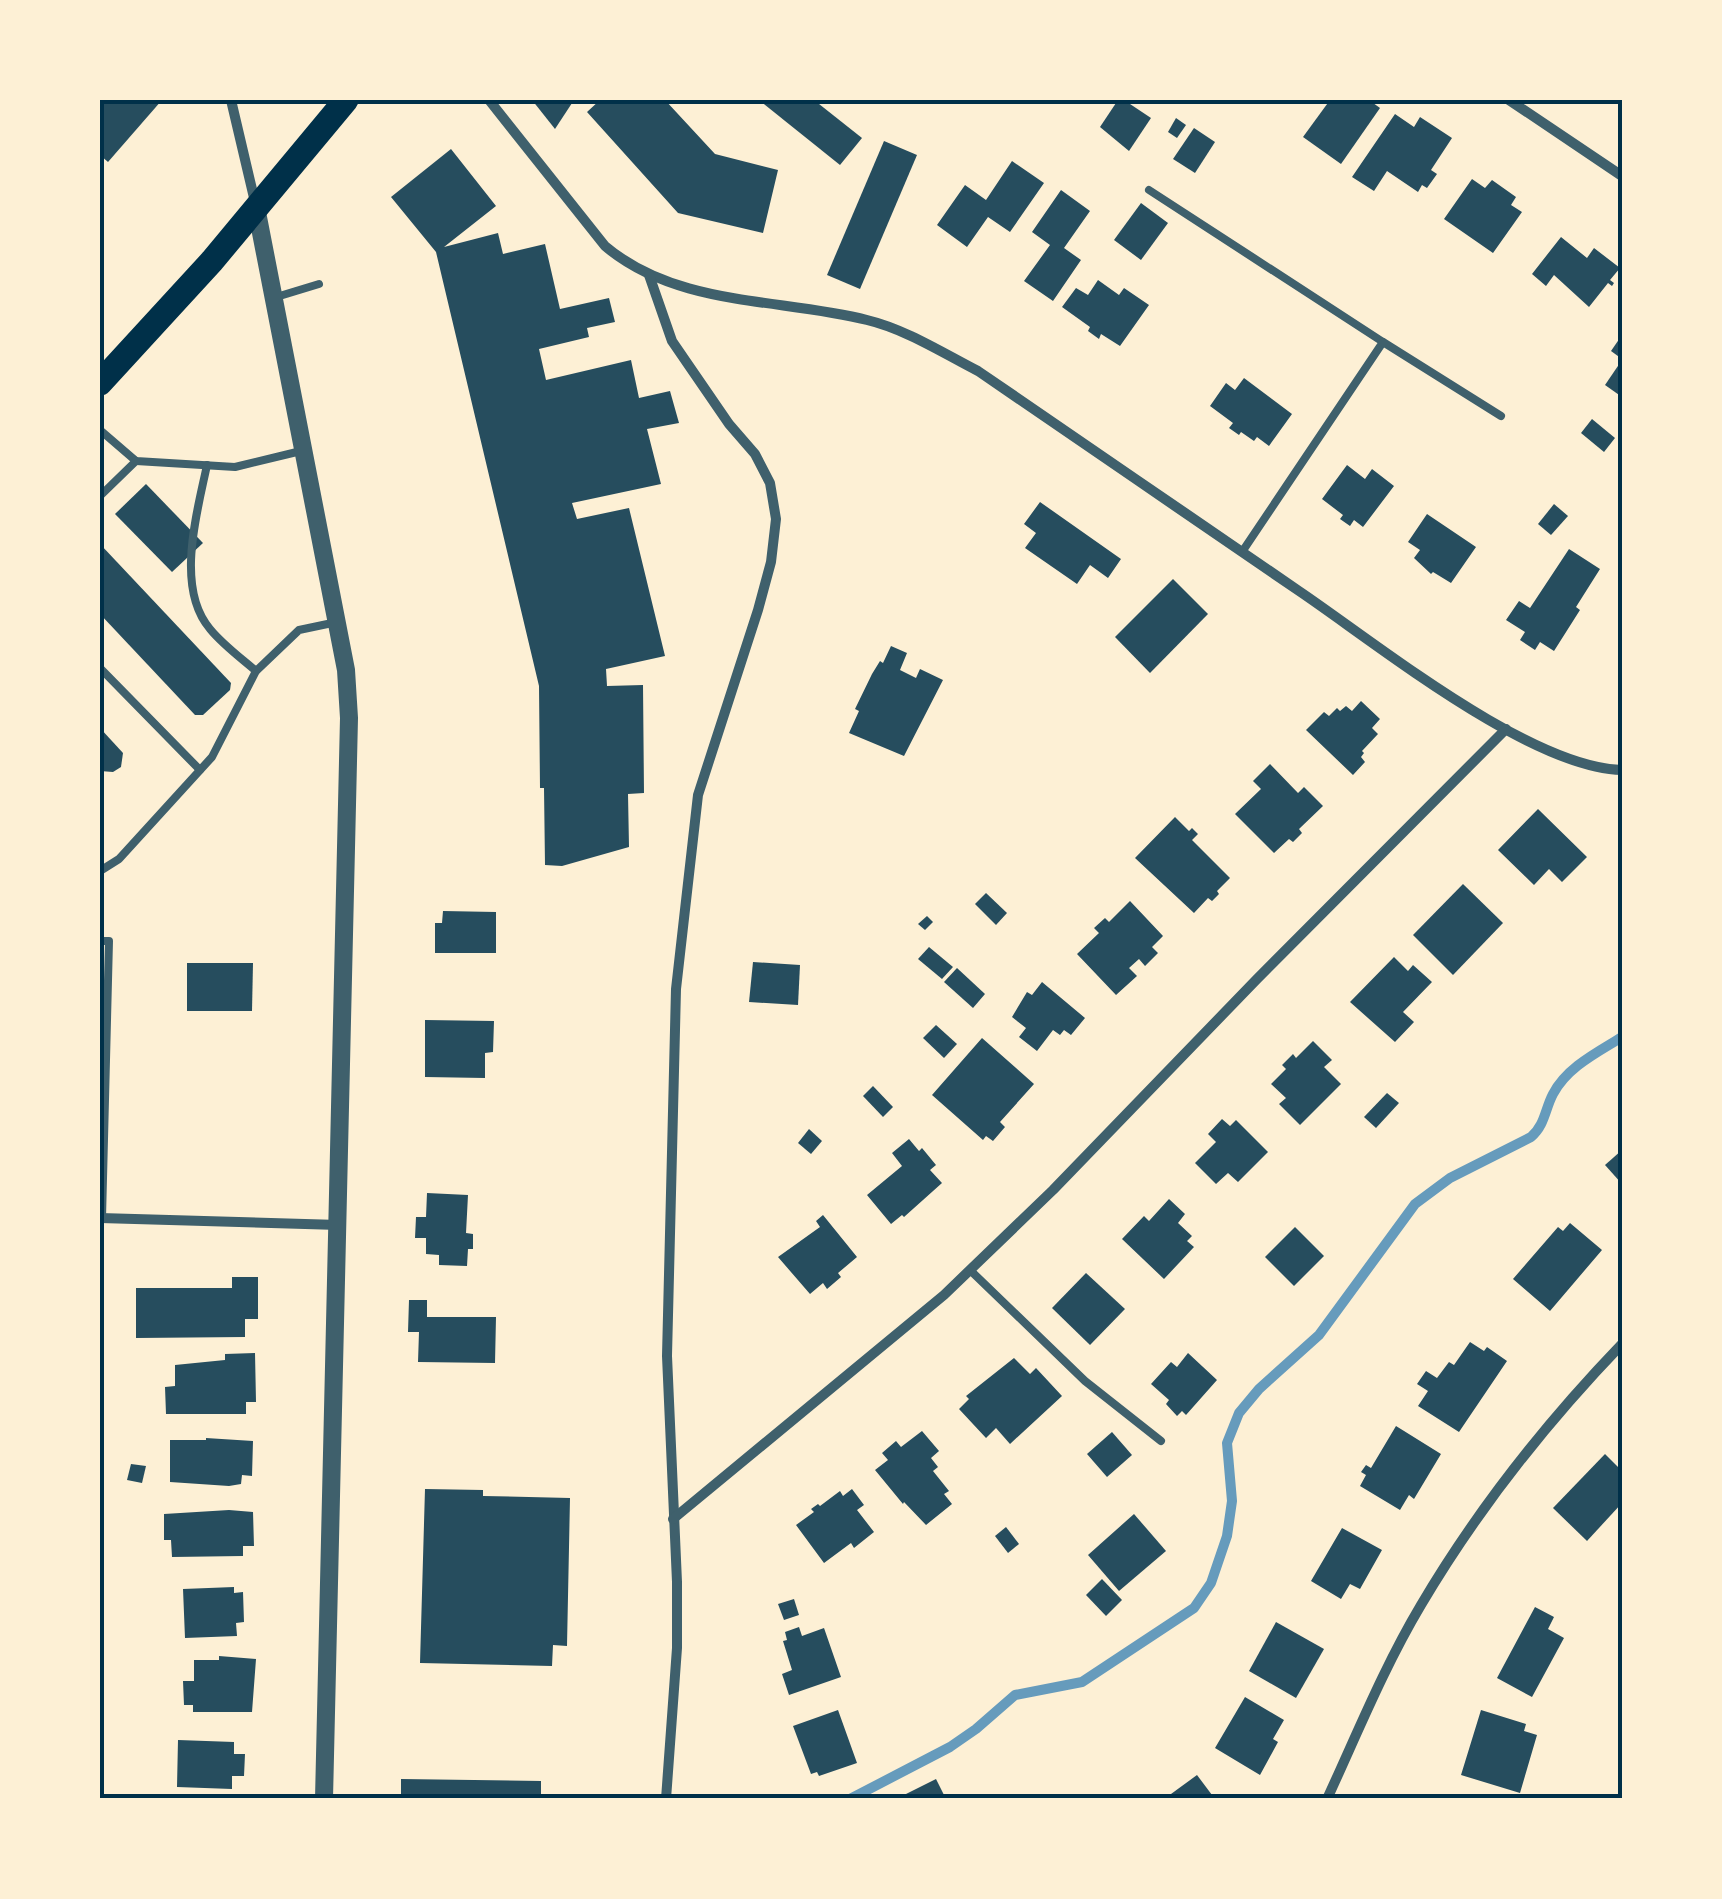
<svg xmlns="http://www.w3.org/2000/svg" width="1722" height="1899" viewBox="0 0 1722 1899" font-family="'Alegreya Sans',sans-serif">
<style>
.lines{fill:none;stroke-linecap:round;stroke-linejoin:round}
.stream{stroke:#669bbc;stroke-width:10}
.building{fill:#264d5e}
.service{stroke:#3f606c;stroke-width:8}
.minor{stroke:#3f606c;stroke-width:10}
.tertiary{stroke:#3f606c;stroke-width:18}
.primary{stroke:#003049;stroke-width:25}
.neatline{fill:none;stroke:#003049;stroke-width:4}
</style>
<rect width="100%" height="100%" fill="#fdf0d5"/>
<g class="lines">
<path class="stream" d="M 850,1799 L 950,1747 L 976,1729 L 1015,1695 L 1082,1682 L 1194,1608 L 1211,1583 L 1227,1536 L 1232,1501 L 1227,1443 L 1239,1413 L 1259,1389 L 1319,1335 L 1415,1204 L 1450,1178 L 1531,1137 C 1545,1125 1545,1109 1553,1094 C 1567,1067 1598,1052 1622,1037"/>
</g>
<g class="building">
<polygon points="100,100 162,100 108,162 100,155"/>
<polygon points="532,100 574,100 555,129"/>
<polygon points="600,100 665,100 715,154 778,170 763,233 678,213 587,112"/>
<polygon points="759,100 814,100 862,138 840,165"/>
<polygon points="1118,100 1124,100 1151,118 1129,151 1100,127"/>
<polygon points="1330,100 1369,100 1380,108 1341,164 1303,137"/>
<polygon points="1395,114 1414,127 1420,117 1452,138 1431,170 1437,174 1427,188 1422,185 1418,192 1387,171 1374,191 1352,177"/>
<polygon points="1176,118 1186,125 1177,138 1168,132"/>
<polygon points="1194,128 1215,142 1195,173 1173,159"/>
<polygon points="884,141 917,155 860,289 827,275"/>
<polygon points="451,149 496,206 444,247 498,233 503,254 545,244 560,309 609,298 615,322 587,328 589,337 539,349 546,380 631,360 639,398 670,391 679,423 647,429 661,484 572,503 577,519 629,508 665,656 606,669 607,686 643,685 644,793 628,794 629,847 562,866 545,865 544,788 540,788 539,686 436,252 391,197"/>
<polygon points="1012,161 1044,183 1010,232 988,217 967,247 937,225 965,185 986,200"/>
<polygon points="1472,179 1485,188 1492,180 1516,197 1511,205 1522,212 1493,253 1444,219"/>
<polygon points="1061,190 1090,211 1064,248 1081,260 1053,301 1024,281 1050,245 1032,232"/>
<polygon points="1141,203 1168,223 1141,260 1114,240"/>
<polygon points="1561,237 1587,258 1594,248 1620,268 1610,280 1614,283 1612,286 1608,283 1589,307 1554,275 1546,286 1532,274"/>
<polygon points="1098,280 1119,295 1124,288 1149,305 1120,346 1101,334 1099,339 1088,331 1090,327 1062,307 1076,288 1088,295"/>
<polygon points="1622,335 1622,359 1611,351"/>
<polygon points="1622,360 1622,397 1605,385"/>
<polygon points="1244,378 1292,414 1269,446 1257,437 1254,441 1241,432 1239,435 1229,428 1233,423 1210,406 1226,383 1235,390"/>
<polygon points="1592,419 1615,438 1604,452 1581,433"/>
<polygon points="1347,465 1365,479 1372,469 1394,486 1363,527 1354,520 1350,526 1340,519 1343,515 1322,499"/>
<polygon points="146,484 203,543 172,572 115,514"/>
<polygon points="1040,502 1121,559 1108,578 1090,565 1077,584 1025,548 1036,533 1024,524"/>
<polygon points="1554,504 1568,516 1551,535 1538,524"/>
<polygon points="1427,514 1476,547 1451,583 1433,572 1431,574 1414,558 1420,550 1408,542"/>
<polygon points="100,544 231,683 230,690 203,715 195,715 100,614"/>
<polygon points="1569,549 1600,569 1576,607 1580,610 1554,651 1540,642 1535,650 1520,640 1525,632 1506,620 1519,601 1530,608"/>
<polygon points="1173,579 1208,614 1150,673 1115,637"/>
<polygon points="891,646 907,653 900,670 916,678 920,669 943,680 904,756 849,733 859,711 855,709 872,674 880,661 883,663"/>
<polygon points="1361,701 1380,719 1372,728 1378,734 1362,751 1364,753 1361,757 1365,762 1353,775 1306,730 1324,712 1329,716 1337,708 1340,711 1346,706 1352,711"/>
<polygon points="100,728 123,753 121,767 113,772 100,771"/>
<polygon points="1270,764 1298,793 1304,787 1323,806 1299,829 1302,833 1293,842 1289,839 1274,853 1235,814 1261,789 1253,781"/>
<polygon points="1538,809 1587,857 1562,882 1549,869 1534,885 1498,850"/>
<polygon points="1175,817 1189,831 1192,828 1198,834 1192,840 1230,878 1217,891 1219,894 1212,901 1208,898 1194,913 1135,858"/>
<polygon points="1463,884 1503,923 1453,975 1413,935"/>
<polygon points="986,893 1007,913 996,925 975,904"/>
<polygon points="1130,901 1163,936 1152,947 1158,953 1145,966 1139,959 1129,968 1137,976 1116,995 1077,954 1099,933 1094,928 1105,918 1109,922"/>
<polygon points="443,911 496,912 496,953 435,953 435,923 442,923"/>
<polygon points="927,916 933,922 925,930 918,924"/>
<polygon points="929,947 953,967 942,979 918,959"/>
<polygon points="1394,957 1408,971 1413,965 1432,982 1403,1012 1414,1022 1395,1042 1350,1002"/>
<polygon points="753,962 800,965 798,1005 749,1002"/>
<polygon points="187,963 253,963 252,1011 187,1011"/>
<polygon points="957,968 985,994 973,1008 944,982"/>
<polygon points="1042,982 1085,1018 1071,1035 1064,1030 1060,1035 1053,1030 1037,1051 1019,1037 1026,1028 1012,1017 1027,992 1032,995"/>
<polygon points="425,1020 494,1021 493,1052 485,1053 485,1078 425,1077"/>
<polygon points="936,1025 957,1044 944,1058 923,1038"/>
<polygon points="982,1038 1034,1084 1000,1122 1005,1127 993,1141 986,1136 983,1140 932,1095"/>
<polygon points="1313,1041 1332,1060 1324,1067 1341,1084 1300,1125 1279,1104 1286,1098 1271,1084 1286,1069 1282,1065 1293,1054 1296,1058"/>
<polygon points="873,1086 893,1107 883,1117 863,1096"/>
<polygon points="1387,1093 1399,1103 1376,1128 1364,1117"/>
<polygon points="1222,1119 1230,1126 1236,1120 1268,1152 1238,1182 1228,1173 1216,1184 1195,1163 1216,1142 1208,1134"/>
<polygon points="809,1129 822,1141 811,1154 798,1143"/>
<polygon points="909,1139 919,1151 922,1148 936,1165 930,1170 942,1183 904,1217 902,1215 891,1224 867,1195 902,1166 892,1153"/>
<polygon points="1622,1150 1622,1184 1605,1165"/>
<polygon points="427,1193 468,1195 466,1233 473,1234 473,1249 468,1249 467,1266 439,1265 439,1255 426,1254 426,1238 415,1238 416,1217 426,1217"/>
<polygon points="1169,1199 1185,1214 1178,1223 1192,1236 1187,1241 1194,1247 1164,1279 1122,1239 1144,1216 1149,1221"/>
<polygon points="823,1215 857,1257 838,1273 841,1277 827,1289 823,1283 810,1294 778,1257 820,1227 816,1221"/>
<polygon points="1570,1223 1602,1250 1550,1311 1513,1279 1558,1227 1563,1231"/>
<polygon points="1295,1227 1324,1256 1294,1286 1265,1257"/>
<polygon points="1086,1273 1125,1309 1090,1345 1052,1308"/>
<polygon points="232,1277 258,1277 258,1319 245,1319 245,1337 136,1338 136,1288 232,1288"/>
<polygon points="409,1300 427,1300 427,1317 496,1317 495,1363 418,1362 419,1332 408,1332"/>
<polygon points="1470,1342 1484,1351 1487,1347 1507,1361 1459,1432 1418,1406 1428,1391 1417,1384 1426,1371 1437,1378 1449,1362 1454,1365"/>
<polygon points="255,1353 256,1402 246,1402 246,1414 166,1414 165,1387 175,1386 175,1365 225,1360 225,1354"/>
<polygon points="1188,1353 1217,1380 1186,1415 1182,1411 1177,1416 1166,1404 1169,1400 1151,1384 1171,1362 1177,1367"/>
<polygon points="1014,1358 1030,1374 1036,1368 1062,1396 1010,1444 996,1428 986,1438 959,1409 969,1399 966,1396"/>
<polygon points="1396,1426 1441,1454 1414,1499 1409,1495 1400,1510 1360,1486 1366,1475 1361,1472 1366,1465 1371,1468"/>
<polygon points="922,1431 939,1451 931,1458 938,1467 933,1471 949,1491 944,1494 952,1504 926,1525 904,1502 903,1504 875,1470 888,1460 882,1453 896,1441 901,1447"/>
<polygon points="1112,1432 1132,1455 1107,1477 1087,1454"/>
<polygon points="206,1438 253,1441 252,1476 242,1475 241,1484 229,1486 170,1482 170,1440 206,1440"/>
<polygon points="1605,1454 1622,1471 1622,1503 1587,1541 1553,1508"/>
<polygon points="131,1464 146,1466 142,1483 127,1480"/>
<polygon points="425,1489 483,1490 483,1496 570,1498 567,1646 553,1645 552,1666 420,1663"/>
<polygon points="852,1489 864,1505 857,1510 874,1532 854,1548 851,1543 824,1563 796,1525 814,1512 811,1509 818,1504 820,1506 840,1491 843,1496"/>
<polygon points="229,1510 253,1512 254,1546 243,1546 243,1556 172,1557 171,1540 164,1540 164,1514"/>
<polygon points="1134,1514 1166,1551 1119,1591 1088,1555"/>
<polygon points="1006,1527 1019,1544 1008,1553 995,1536"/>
<polygon points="1342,1528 1382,1550 1360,1589 1350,1584 1341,1599 1311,1581"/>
<polygon points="1102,1579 1122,1600 1106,1616 1086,1595"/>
<polygon points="234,1587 234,1593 243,1592 244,1622 236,1623 237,1636 185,1638 183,1589"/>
<polygon points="794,1599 799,1615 784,1620 778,1604"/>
<polygon points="1535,1607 1554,1617 1548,1629 1564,1638 1532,1697 1497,1678"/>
<polygon points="1276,1622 1324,1649 1296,1698 1249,1671"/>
<polygon points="799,1627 802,1636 824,1628 841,1677 789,1695 782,1674 792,1670 783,1641 787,1640 785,1632"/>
<polygon points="219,1656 256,1659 252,1712 193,1712 193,1705 184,1705 183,1681 194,1681 194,1660 219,1660"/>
<polygon points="1245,1697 1284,1720 1273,1739 1278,1742 1260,1775 1215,1748"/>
<polygon points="838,1710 857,1763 819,1776 817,1772 811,1774 793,1726"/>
<polygon points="1481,1710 1526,1724 1524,1731 1537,1735 1520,1793 1461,1775"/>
<polygon points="178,1740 234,1742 234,1754 245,1754 244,1776 232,1776 232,1789 177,1787"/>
<polygon points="1197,1775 1215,1799 1175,1799 1171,1794"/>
<polygon points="401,1779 541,1781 541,1799 401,1799"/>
<polygon points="936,1779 946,1799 896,1799"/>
</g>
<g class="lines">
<g class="service">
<polyline points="1149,190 1383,342 1242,552"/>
<polyline points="273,298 319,284"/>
<polyline points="1383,342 1501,416"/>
<polyline points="100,430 136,461 235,467 301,451"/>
<path d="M 207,465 C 197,513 175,588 210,629 C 223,645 241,658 256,671"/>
<polyline points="100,496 136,461"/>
<polyline points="100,668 200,770"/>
<polyline points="100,871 119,859 212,757 256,671 299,630 337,622"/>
<polyline points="100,941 109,941 102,1218"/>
<polyline points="970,1270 1085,1381 1161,1441"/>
</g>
<g class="minor">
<polyline points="231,100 255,202"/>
<path d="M 489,100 L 605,246 C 677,307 780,298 867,320 C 905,329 943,353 978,371 C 1085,444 1192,518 1299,591 C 1376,643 1530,768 1622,770"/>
<polyline points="1509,100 1622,176"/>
<polyline points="649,275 672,341 729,424 755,454 770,483 776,519 771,562 758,610 698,795 676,989 667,1356 677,1582 677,1648 666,1799"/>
<polyline points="100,1218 339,1225"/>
<polyline points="673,1519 944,1295 1053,1190 1257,979 1506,729"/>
<path d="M 1327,1799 C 1357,1734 1384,1667 1421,1605 C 1476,1512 1547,1422 1622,1344"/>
</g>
<polyline class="tertiary" points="256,207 346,670 349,718 324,1799"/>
<polyline class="primary" points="100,383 212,261 346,100"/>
</g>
<rect width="1722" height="1899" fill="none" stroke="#fdf0d5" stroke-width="205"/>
<rect x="102" y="102" width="1518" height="1694" class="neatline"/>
</svg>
